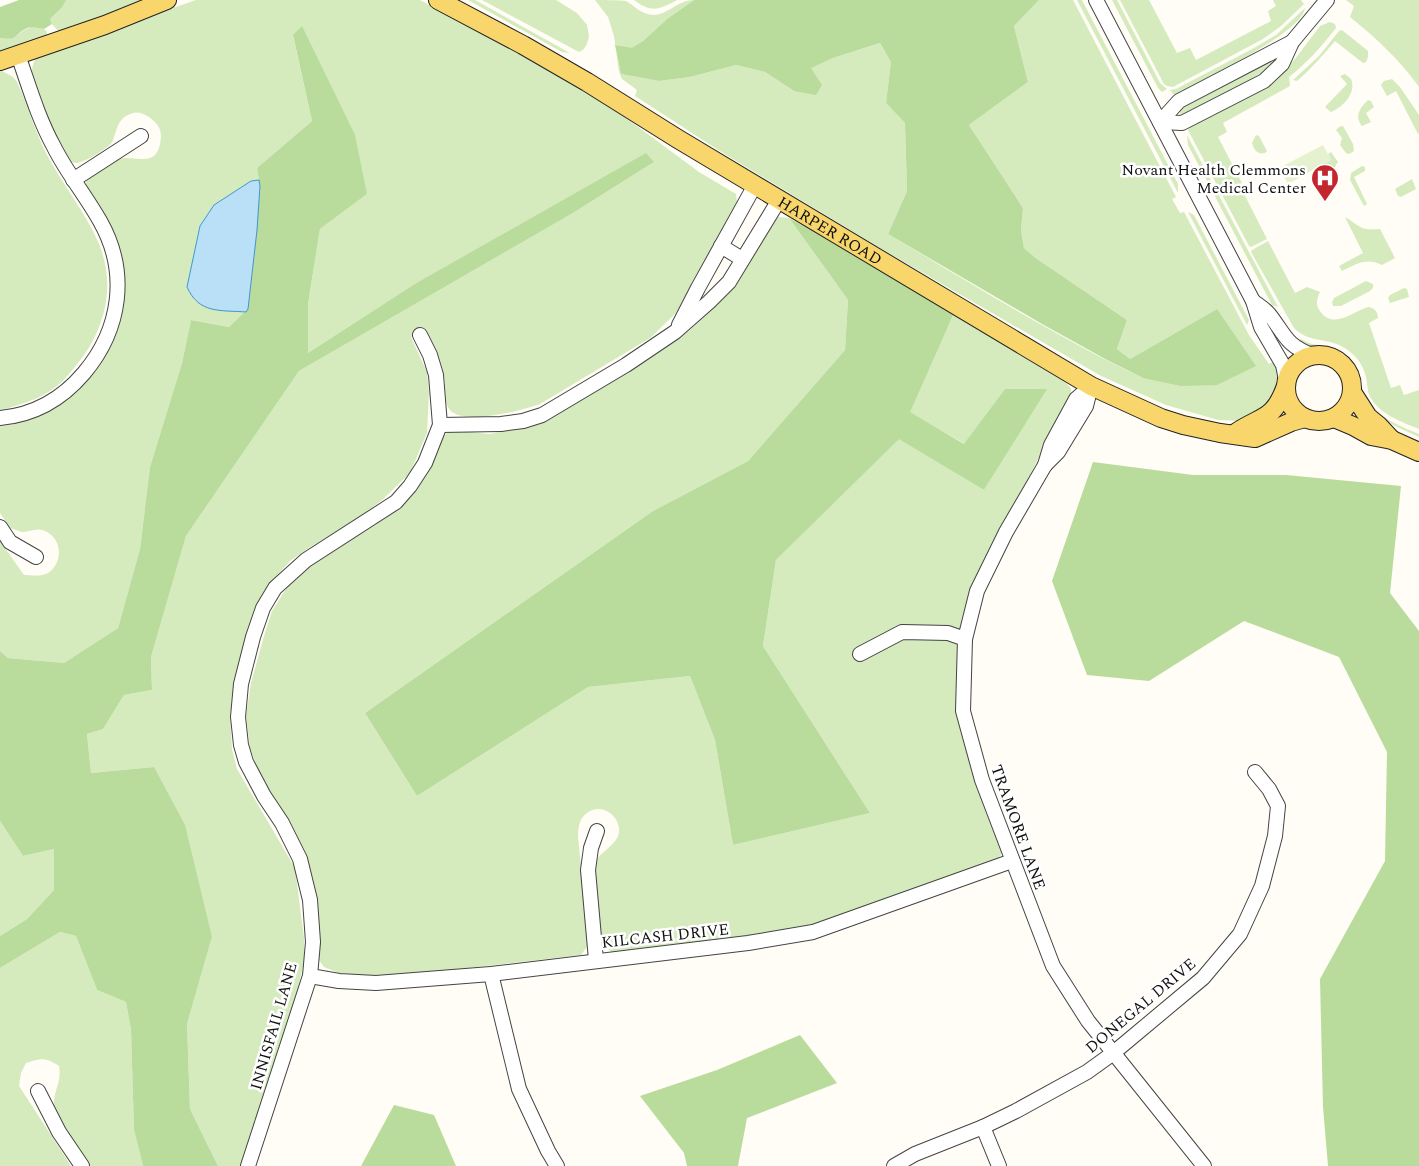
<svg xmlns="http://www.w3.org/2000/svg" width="1419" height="1166" viewBox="0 0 1419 1166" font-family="Spectral,serif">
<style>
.green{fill:#d5ebbd}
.forest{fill:#b9dc9c}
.pitch{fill:#e6f2cf}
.water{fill:#b9e0f7;stroke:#3f96cf}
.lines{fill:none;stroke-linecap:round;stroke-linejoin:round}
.minor-casing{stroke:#444;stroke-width:16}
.major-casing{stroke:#222;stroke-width:20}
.minor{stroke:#fff;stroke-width:14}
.major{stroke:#f9d66b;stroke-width:18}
.labels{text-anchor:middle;stroke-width:5;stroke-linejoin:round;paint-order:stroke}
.poi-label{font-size:16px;fill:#111;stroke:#fff;text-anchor:end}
.street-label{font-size:16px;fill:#111;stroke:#fff}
</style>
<rect width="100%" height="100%" fill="#fffdf5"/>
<g class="green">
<polygon points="52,0 142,0 125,8 59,32 52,24 50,19 57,12"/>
<path d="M 196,0 L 420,0 L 510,47 L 622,115 L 699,172 L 736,194 L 737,202 L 734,211 L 676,313 L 650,338 L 540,404 C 524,410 457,428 448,407 C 444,398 446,385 444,376 C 442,360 433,343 424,330 L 411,337 L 427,372 L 429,392 L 427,433 L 410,473 L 381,501 L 352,522 L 307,549 L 290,561 L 280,572 L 263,593 L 247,635 L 236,679 L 230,715 L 232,749 L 237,769 L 295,868 L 304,938 L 304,962 L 290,1023 L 242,1166 L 218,1166 L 190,1109 L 187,1024 L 212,937 L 154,767 L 91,773 L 87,734 L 103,729 L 124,695 L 152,690 L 151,657 L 186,536 L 299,371 L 573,213 L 654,162 L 413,285 L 308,353 L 308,304 L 320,229 L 367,194 L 293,36 L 312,121 L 257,168 L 259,180 L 251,181 L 214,205 L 200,226 L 187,287 L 214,310 L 246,312 L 229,327 L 191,320 L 182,363 L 150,467 L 140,549 L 118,628 L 64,663 L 8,658 L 0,651 L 0,541 L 24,575 C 31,575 41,577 48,573 C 63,563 63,539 45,531 C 36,527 30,532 22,532 C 18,531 14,529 10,528 L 0,513 L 0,426 L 12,425 L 42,413 L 61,403 L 86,381 L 103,360 L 112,337 L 121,280 L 86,186 C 86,184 86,181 87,179 C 90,174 113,160 119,159 C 134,154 155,169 160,144 C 161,139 162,131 158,126 C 154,119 141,110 133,113 C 116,118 118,130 112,142 C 109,148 83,163 77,163 C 73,163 70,161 67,158 C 57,149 32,89 32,75 C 31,69 34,62 36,56 Z"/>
<polygon points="468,0 475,0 570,53 562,52"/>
<polygon points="482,0 556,0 577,13 587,25 589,36 587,44 583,50 579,52"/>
<path d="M 595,0 C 603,0 619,0 626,1 C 635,6 642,15 654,15 C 669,14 678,0 694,0 L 667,19 L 643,41 L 632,49 L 615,45 L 621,74 L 659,81 L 690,77 L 736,65 L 765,72 L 794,91 L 810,68 L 833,58 L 880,43 L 891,62 L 886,103 L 905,123 L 907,191 L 888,234 C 972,284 1055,336 1143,378 L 1217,309 L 1130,359 L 1117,349 L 1127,320 L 1037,259 L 1024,248 L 1021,230 L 1023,208 L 969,125 L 1028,82 L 1014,26 L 1039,0 L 1073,0 L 1176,197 L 1172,199 L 1180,213 L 1184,212 L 1249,335 L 1269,364 L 1276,360 L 1281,382 L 1271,406 L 1240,421 L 1218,420 L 1166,405 L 1101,376 L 880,248 L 723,153 L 635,96 L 637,90 L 622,79 L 619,72 L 614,36 L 608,17 Z"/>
<path d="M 634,0 L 677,0 C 659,10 651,13 634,0 Z"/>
<polygon points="1077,0 1082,0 1083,2 1178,184 1178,193"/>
<polygon points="1112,0 1117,0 1160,83 1167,89 1162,92 1158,88"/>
<polygon points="1120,0 1149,0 1177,53 1190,48 1196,60 1271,21 1268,11 1276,6 1273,0 1301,0 1304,4 1281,26 1263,39 1173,87 1167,86 1164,84"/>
<path d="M 1346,0 L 1419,0 L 1419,87 C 1399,59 1376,38 1350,17 L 1354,6 Z"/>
<path d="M 1305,8 C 1302,34 1200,80 1176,94 L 1173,94 L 1170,90 L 1176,89 L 1254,48 L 1276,35 Z"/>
<path d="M 1330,22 L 1335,24 L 1336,28 C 1321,47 1307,63 1289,77 L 1290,86 L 1223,123 L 1227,132 L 1218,137 L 1242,183 L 1239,184 L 1267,239 L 1251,247 L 1249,246 L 1188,130 L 1193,124 L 1284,70 L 1295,59 L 1320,26 Z"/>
<path d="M 32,27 L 44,29 L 47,32 L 46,38 L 0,54 L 0,38 C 19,41 17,31 32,27 Z"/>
<path d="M 1342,30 L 1368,51 L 1368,57 L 1366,62 L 1363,63 L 1335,41 C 1323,55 1311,69 1297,81 L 1293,80 L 1319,56 L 1339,31 Z"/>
<path d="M 1276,57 L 1276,61 C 1249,84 1216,99 1184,116 L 1180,114 L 1179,110 L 1183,107 Z"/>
<path d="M 0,70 L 13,77 L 17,82 C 28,106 35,132 47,155 C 63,185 86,213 99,244 C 117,288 104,333 74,368 C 67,377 59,385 50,391 C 34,401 17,406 0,410 Z"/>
<path d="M 1345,74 L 1351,79 C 1357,93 1343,107 1331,112 L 1325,107 L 1347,84 L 1340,76 Z"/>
<polygon points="1392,79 1400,87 1419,115 1419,133 1418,134 1396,91 1387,96 1381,85 1384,81"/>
<path d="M 1368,100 L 1371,101 L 1374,107 L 1366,113 L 1371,122 L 1362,126 C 1354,116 1360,108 1368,100 Z"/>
<polygon points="1343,126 1353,144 1354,151 1349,154 1346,153 1340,145 1342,138 1336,130 1339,127"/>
<polygon points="1187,135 1278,307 1272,305 1188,145"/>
<path d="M 1256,135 L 1259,136 L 1267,151 L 1265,153 C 1258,155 1254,150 1252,143 Z"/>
<path d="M 1331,152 L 1338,162 C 1332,169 1334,179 1328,185 L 1319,167 L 1331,160 L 1328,154 Z"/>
<polygon points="1362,166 1365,167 1365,171 1354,177 1367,204 1364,206 1350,180 1351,173"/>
<polygon points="1412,179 1416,189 1401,197 1398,196 1395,189"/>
<polygon points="1188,212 1194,215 1249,320 1247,325"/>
<path d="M 779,217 L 789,218 L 848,300 L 845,350 L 748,461 L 653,511 L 365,713 L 417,796 L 588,687 L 690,676 L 715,740 L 733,845 L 870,813 L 763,646 L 776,560 L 899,438 L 984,490 L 1046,389 L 1005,389 L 965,444 L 909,412 L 954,313 L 1030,358 L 1063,380 L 1071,388 L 1071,396 L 979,572 L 962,617 L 957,646 L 958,706 L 961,727 L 967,754 L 1001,846 L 1001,855 L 995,862 L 818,926 L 758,938 L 612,952 L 602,945 C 599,926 597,907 595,888 C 595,882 592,874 593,868 C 596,850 625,845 618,824 C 614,811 598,804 587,813 C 579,818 578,829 578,837 L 589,944 L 581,955 L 407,975 L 372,976 L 339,973 L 324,967 L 319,960 L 319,921 L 307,866 L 267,790 L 256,764 L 250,748 L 246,716 L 251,683 L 264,636 L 272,611 L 286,589 L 298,575 L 313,563 L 374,526 L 400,508 L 426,475 L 441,439 L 447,433 L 454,430 L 489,434 L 527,427 L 549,418 L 689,331 L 729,293 L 772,223 Z"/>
<path d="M 1345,217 C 1359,225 1359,231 1380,229 L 1395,258 L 1382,265 C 1366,257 1356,264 1342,271 L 1339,266 L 1363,253 Z"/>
<path d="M 1268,241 L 1295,293 L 1307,287 L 1320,292 C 1317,298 1315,305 1320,311 C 1333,330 1352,312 1368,307 C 1374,307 1378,312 1378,318 L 1369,323 L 1391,388 L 1400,385 L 1404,395 L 1419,390 L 1419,429 C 1404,423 1379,414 1371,398 C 1368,394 1368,389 1367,384 C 1366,371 1360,359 1349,351 C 1331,336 1311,345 1294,328 L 1251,252 L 1252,250 Z"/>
<polygon points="1366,281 1373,284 1373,288 1370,291 1341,306 1333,306 1332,302 1334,298"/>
<polygon points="1404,288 1407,289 1409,297 1390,303 1388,298 1390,295"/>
<path d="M 1301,339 C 1318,350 1333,341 1350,358 C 1362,370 1359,381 1363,394 C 1371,415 1400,426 1419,434 L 1419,437 C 1395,426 1375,419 1362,395 C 1360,391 1360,387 1360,384 C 1358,373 1353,364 1345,357 C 1331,345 1313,351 1299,341 Z"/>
<polygon points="0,821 23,856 54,849 54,890 27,919 0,936"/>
<path d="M 60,932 L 76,936 L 97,990 L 126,1002 L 131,1030 L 134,1130 L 143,1166 L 90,1166 C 79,1151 54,1124 54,1105 C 53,1092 62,1082 59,1066 C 45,1057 42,1058 26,1063 L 21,1073 L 19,1086 L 71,1166 L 0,1166 L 0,968 Z"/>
</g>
<g class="forest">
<path d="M 19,0 L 66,0 L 62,7 L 50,19 L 52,24 L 44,29 C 39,28 32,26 27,28 C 14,35 17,41 0,38 L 0,7 Z"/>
<polygon points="694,0 1039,0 1014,26 1028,82 969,125 1023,208 1021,230 1024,248 1037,259 1127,320 1117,349 1130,359 1217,309 1256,366 1217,385 1181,386 1143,378 1107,360 1042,324 888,234 907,191 905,123 886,103 891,62 880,43 833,58 811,68 822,85 816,95 794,91 765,72 736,65 690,77 659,81 621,74 615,45 632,48 643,41 667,19"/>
<polygon points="302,26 355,135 367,194 320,229 308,304 308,353 413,285 646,153 654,162 573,213 299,371 186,536 151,657 152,690 124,695 103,729 87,734 91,773 154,767 185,825 212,937 187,1024 190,1109 218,1166 143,1166 134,1130 131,1030 126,1002 97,990 76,936 60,932 0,968 0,936 27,919 54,890 54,849 23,856 0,821 0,651 8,658 64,663 118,628 140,549 150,467 182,363 191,320 229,327 248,309 260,187 257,168 312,121 293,35"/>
<polygon points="789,218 876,264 954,313 910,412 964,444 1005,389 1047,389 984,490 899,439 776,560 763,646 870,813 733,845 715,740 690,676 588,687 417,796 365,713 653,511 748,461 845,350 848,300"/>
<polygon points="1093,462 1193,475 1286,475 1401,486 1390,593 1419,631 1419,1166 1328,1166 1323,1107 1320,979 1385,861 1387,752 1339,657 1244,621 1149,681 1087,675 1052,581"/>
<polygon points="800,1035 837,1083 747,1118 738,1166 687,1166 684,1153 640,1096 717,1070"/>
<polygon points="394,1105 434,1115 456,1166 361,1166"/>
</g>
<polygon class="pitch" points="1323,145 1331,160 1288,184 1279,168"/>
<path class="water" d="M 259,180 L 260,186 L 257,230 L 248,309 L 246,312 C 220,310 199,314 187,287 L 200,226 L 214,205 L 251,181 Z"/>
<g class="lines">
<g class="minor-casing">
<g id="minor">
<polyline points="1096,0 1253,301 1261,327 1283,365 1286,380"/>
<polyline points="1160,122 1182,123 1264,81 1282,64 1292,42 1327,0"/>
<polyline points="1160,122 1179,101 1292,42"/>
<polyline points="73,180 141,136"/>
<polyline points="721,246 742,259"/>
<path d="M 1253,301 C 1258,305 1265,309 1269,314 C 1285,334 1285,345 1312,355"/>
<polyline points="679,325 698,288 755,185"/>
<polyline points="1091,386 1076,399 1051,445 1045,465 1006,532 977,591 965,639 963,711 982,780 1053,966 1088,1021 1204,1166"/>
<path d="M 0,418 C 34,415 62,399 84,373 C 121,329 129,272 100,221 C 86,196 67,173 54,147 C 38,118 29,86 18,55"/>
<polyline points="440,425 501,424 523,421 542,415 626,365 675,332 709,302 729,282 779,200"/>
<polyline points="1045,465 1058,452 1086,406 1091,386"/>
<polyline points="0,527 10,542 36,557"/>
<polyline points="860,654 902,632 948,633 965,639"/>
<polyline points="596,960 588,870 591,848 597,831"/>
<polyline points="491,974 519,1089 548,1151 557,1166"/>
<polyline points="310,976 339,981 376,983 491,974 748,943 813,932 1012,861"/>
<polyline points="38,1091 59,1132 82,1166"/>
<polyline points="983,1127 999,1166"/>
<polyline points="248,1166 310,976 313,942 310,900 300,859 282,823 264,796 246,762 241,745 238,717 241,684 253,637 263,608 275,588 306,560 396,502 410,486 425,463 440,425 436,375 430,355 420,335"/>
<polyline points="894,1166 915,1154 983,1127 1016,1111 1087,1072 1112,1054 1203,978 1240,934 1262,886 1275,836 1278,806 1269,789 1255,772"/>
</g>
</g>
<g class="major-casing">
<g id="major">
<path id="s1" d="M 438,0 L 523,45 L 587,82 L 678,139 L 1091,386 L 1161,418 L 1183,425 L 1220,433 L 1255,438 L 1291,422 L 1305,418"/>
<polyline points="0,61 105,25 167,0"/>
<circle cx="1319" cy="388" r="33"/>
<polyline points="1352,392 1368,417 1379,426 1392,440"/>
<polyline points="1334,418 1353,426 1371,436 1392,440 1419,452"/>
<path d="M 1234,434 C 1261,415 1273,422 1286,386"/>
</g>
</g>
<use href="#minor" class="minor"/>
<use href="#major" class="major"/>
</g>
<defs>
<g id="hospital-pin" transform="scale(1.4375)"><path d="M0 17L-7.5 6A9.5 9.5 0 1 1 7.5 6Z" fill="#c4262e" stroke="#fff"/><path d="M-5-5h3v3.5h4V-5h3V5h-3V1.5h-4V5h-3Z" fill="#fff"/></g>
</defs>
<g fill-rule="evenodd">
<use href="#hospital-pin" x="1325" y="178"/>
</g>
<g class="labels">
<g class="poi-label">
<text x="1306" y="175">Novant Health Clemmons<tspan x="1306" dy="18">Medical Center</tspan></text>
</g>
<g class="street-label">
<text dy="6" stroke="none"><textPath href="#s1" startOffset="455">HARPER ROAD</textPath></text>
<text transform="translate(1019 827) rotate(70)" y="6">TRAMORE LANE</text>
<text transform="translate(665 935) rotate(-6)" y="6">KILCASH DRIVE</text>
<text transform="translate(1140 1005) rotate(-40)" y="6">DONEGAL DRIVE</text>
<text transform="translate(273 1026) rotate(-74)" y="6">INNISFAIL LANE</text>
</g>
</g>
</svg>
